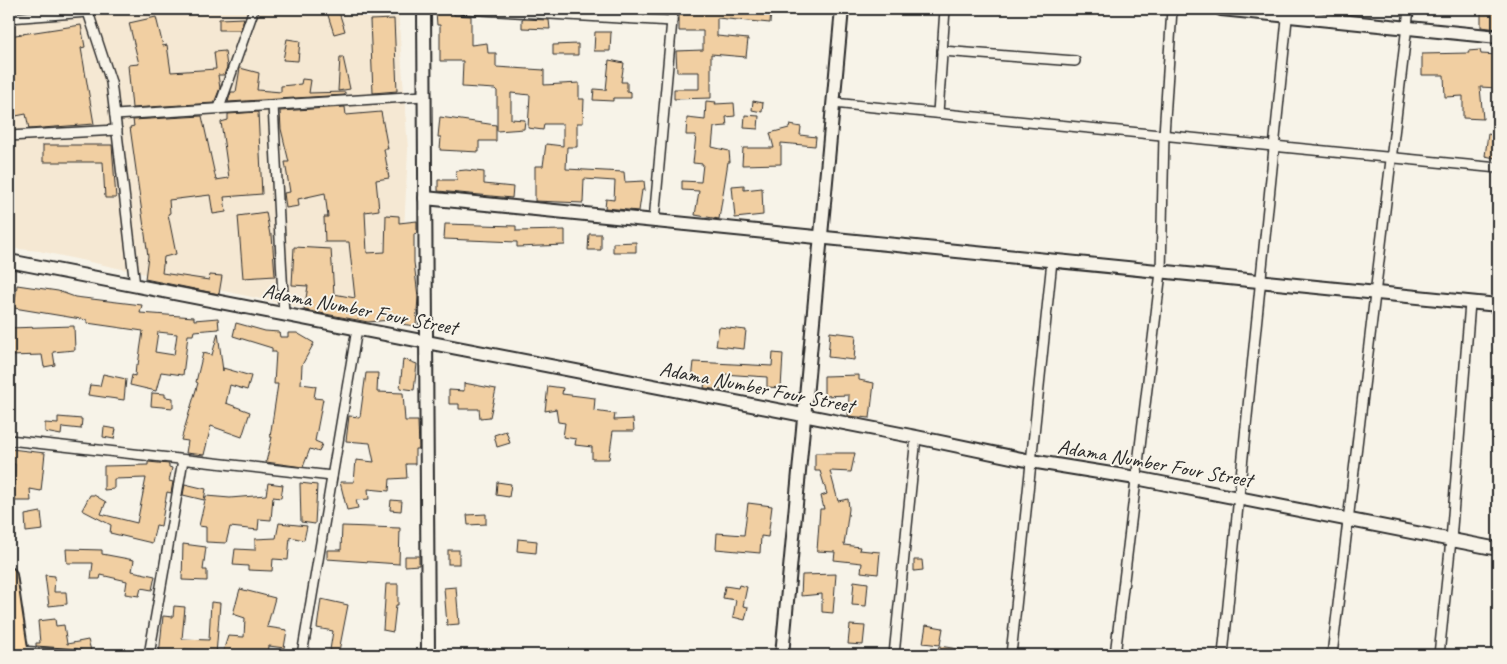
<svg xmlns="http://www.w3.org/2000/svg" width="1507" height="664" viewBox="0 0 1507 664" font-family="Caveat,sans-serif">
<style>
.built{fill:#f5e8d3}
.building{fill:#f1cfa2;stroke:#2b2b2b;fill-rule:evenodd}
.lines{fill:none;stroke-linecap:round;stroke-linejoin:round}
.street-casing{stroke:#2b2b2b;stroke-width:12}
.secondary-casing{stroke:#2b2b2b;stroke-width:16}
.primary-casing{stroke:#2b2b2b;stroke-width:18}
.street{stroke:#f7f3e8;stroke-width:9}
.secondary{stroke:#f7f3e8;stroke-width:12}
.primary{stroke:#fedbac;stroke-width:14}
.labels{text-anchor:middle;stroke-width:4;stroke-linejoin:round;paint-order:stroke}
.street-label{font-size:21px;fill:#2b2b2b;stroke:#f7f3e8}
</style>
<rect width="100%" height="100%" fill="#f7f3e8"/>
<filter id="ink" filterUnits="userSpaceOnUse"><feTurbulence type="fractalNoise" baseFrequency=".02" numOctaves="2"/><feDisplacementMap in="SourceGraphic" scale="10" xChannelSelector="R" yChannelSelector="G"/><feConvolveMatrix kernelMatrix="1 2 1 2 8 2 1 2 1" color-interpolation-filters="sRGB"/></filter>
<g filter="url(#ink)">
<polygon class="built" points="9,9 398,9 408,150 402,271 389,321 335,315 39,251 9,248"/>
<g class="building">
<polygon points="326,9 338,9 345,31 334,34"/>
<polygon points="694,9 771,9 770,23 717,18 717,36 748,39 746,57 711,54 711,98 674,99 674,89 699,89 699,72 677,72 676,51 703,50 703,31 679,31 679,14 690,14"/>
<polygon points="454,11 454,15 471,16 471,45 487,43 488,53 496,53 496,67 544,70 544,85 579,83 579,99 584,99 583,123 577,123 577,147 567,147 566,169 624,172 625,182 644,181 645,190 642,190 639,211 605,208 606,199 614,200 615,181 584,179 583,203 535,201 535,166 543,166 546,144 563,146 563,124 544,124 543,130 528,128 530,95 511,93 511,119 525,120 524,129 497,131 497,91 495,89 462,87 463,61 440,61 440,25 437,25 436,12"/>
<polygon points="1481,13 1498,13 1498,29 1481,27"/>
<polygon points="156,17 163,46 167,45 171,72 216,69 214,52 225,51 227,67 224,75 218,75 220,88 214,103 132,108 128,65 139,64 129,23"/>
<polygon points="244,18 240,30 219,30 219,19"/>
<polygon points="394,19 397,91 373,93 370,20"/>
<polygon points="522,19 549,20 550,29 522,28"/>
<polygon points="81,25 85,47 81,48 94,124 29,129 26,114 11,117 9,103 9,36"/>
<polygon points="595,32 611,32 610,51 594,51"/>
<polygon points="287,39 300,41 298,61 283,60"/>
<polygon points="578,44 578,55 553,55 553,45"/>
<polygon points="1480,50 1481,54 1498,55 1498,88 1480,87 1483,119 1463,118 1463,96 1445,97 1444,75 1422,75 1422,54 1469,53 1468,51"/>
<polygon points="340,57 343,57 350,89 338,91"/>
<polygon points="609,60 624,63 621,82 627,82 627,91 631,92 631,98 613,98 613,101 593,100 594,89 606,90"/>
<polygon points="240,68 259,73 257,90 281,92 281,86 301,84 302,79 311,80 309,93 345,92 345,95 228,102 231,92 236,92"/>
<polygon points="706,101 716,102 715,104 734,103 735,116 726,117 727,126 714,127 712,147 729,151 730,162 728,162 719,219 695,215 699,191 682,190 682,181 701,182 703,164 693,163 696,135 686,135 687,118 705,120"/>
<polygon points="753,101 763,103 762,112 752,110"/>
<polygon points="345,107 346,115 381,112 388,149 384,149 389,178 376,180 379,210 365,212 367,253 385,252 386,215 399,216 399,223 417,221 417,233 414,234 414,262 418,297 416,326 400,324 401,319 368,322 304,310 308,286 292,285 294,247 331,249 334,294 355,298 349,242 325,242 324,217 328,217 325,193 298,199 299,206 286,208 284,193 290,192 285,162 289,162 281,129 280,111"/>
<polygon points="258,112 262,194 224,197 226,212 213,214 210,195 169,200 170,213 168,214 176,254 164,257 162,273 209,280 210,275 222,276 219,294 145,279 148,256 130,127 134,126 133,120 202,116 216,180 229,178 221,122 228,120 228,114"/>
<polygon points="745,115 759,116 758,129 744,128"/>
<polygon points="440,117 496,125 496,141 479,141 479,152 440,150 441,137 438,137"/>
<polygon points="790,125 801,127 800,135 816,137 815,146 781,143 781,164 742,165 743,148 774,148 770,133 789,128"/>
<polygon points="1488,134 1497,136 1495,158 1485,156"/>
<polygon points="43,145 112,145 116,198 105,198 103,162 43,162"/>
<polygon points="466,170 484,172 484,184 513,187 512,198 438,191 438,180 457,180 456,171"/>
<polygon points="744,185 744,190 762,188 763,215 735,218 732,186"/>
<polygon points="266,212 270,235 272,235 275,276 243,278 238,216"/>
<polygon points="445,224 516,226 516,231 565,230 565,245 517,247 517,242 444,239"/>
<polygon points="589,234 601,234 601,250 588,250"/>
<polygon points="636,242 636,252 613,252 613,243"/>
<path d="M 17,285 L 58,291 L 75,297 L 142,305 L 140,313 L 194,317 L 194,320 L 218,318 L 219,329 L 194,331 L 193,335 L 188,335 L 183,375 L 161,372 L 156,391 L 130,385 L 132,375 L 135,376 L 136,365 L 138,365 L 143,331 L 87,323 L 87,320 L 14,308 ZM 158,332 L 177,334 L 174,355 L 155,352 Z"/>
<polygon points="236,323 265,331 279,332 280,337 288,337 288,333 297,333 314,343 302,365 301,384 316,386 314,398 323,399 315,441 322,444 319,452 310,449 303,467 266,462 272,437 270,437 278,384 274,384 276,352 272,352 272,348 233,336"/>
<polygon points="74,326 75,350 53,352 55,365 44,367 42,355 9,356 9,328"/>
<polygon points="719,327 746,330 744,349 716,346"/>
<polygon points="830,332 856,335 854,360 828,357"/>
<polygon points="218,333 223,371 223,368 251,376 247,390 230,385 226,403 250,412 242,437 211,426 204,455 186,453 188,441 181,440 198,383 196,382 203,353 212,355"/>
<polygon points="773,353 783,354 781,388 767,387 767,377 723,374 722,390 704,388 705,382 692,380 694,362 772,366"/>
<polygon points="403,359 417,364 414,390 400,388"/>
<polygon points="366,373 378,373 377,392 403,393 405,421 418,421 419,449 415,449 415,464 406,464 407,478 390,479 389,491 368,489 369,499 356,500 358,508 347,510 340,482 354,482 356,460 374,462 370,443 346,441 349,416 360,417"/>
<polygon points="103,374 126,379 124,400 88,395 90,385 100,386"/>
<polygon points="859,375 859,380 874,383 870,418 848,416 849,395 824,396 824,376"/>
<polygon points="464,383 496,389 490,417 480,418 479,409 459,409 459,404 449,404 449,390 464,391"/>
<polygon points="548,386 563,388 562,394 595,398 594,411 615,414 614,420 633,419 634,431 613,431 609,459 592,459 592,447 575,445 576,439 563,437 565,423 558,422 556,409 545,411"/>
<polygon points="152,393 165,394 165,397 173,398 173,408 151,406"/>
<polygon points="58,417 82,419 81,429 62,427 61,435 45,432 45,423 58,424"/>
<polygon points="104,427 116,429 114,439 103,437"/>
<polygon points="506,431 510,443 497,447 494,435"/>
<polygon points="11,449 45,453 41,491 30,489 31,501 14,501 15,464 10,464"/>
<polygon points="815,453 855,453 851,472 830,471 838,501 848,499 849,509 844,545 860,547 859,550 880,552 878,574 861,572 862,563 834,560 835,552 817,551 820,509 824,509 821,496 827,494 820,471 815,471"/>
<polygon points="148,462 169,464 169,467 172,468 169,481 173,482 171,493 167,492 161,526 156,525 152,543 110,533 111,525 82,510 90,495 94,495 106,502 101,514 137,523 146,478 114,479 114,489 104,490 104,466 148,465"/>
<polygon points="497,482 511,484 509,497 496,495"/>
<polygon points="268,483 283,485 281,498 273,497 271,520 259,519 258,530 230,527 226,543 206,542 206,527 199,526 206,496 230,498 266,495"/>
<polygon points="300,483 317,485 315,524 301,522"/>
<polygon points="185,484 206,489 204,500 183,495"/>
<polygon points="391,500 402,501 401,511 390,510"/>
<polygon points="748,503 772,506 768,537 761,536 760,553 716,549 717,533 744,535"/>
<polygon points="41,512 43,530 26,532 25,515"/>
<polygon points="486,514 486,524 468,525 467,515"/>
<polygon points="279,523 307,526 304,540 290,537 288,560 273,559 272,571 248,570 248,566 233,565 235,549 255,550 255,539 276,538"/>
<polygon points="342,526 400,528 399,564 327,559 327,550 341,550"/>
<polygon points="518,539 537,541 536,553 517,551"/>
<polygon points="183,544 206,547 203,570 207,570 207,581 182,580"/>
<polygon points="66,549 102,550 102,554 134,560 132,571 155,576 152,590 141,588 139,596 125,594 127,581 101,575 100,579 91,579 93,563 67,563"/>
<rect x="448" y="550" width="11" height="14"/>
<polygon points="405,556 419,556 419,565 405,566"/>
<polygon points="914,560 922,560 923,570 914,571"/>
<polygon points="836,574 833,613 822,612 822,594 801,596 802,575"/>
<polygon points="45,575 55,576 54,592 66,592 67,604 49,606"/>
<polygon points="854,581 868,583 866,606 852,605"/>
<polygon points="386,584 398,584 398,605 396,605 393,632 383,630"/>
<polygon points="739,585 747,587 743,606 748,607 745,620 733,617 736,600 723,598 725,586 738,588"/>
<polygon points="456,587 459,624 447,625 444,588"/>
<polygon points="240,589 275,598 267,627 287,630 284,648 269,646 268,655 222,655 228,636 244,637 245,618 233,614"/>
<polygon points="321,599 348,605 339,651 330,650 333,631 317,628"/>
<polygon points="211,602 220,603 216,655 208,655 208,650 184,649 184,652 179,653 179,655 159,655 163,616 173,617 174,606 185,607 182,639 209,640"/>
<polygon points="55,619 56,626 64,625 67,644 88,640 92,654 84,655 78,649 36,646 36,643 40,643 38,621"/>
<polygon points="850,625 865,626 863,645 848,644"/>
<polygon points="926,625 943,628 940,645 923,643"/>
<polygon points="939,646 965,650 965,655 937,655"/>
</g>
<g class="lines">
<g class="street-casing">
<g id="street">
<polyline points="87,9 111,82 135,286"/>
<polyline points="463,9 672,21"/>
<polyline points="9,18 88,12"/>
<polyline points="942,51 1075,61"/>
<polyline points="833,103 1498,168"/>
<polyline points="273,105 284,315"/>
<polyline points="219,108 254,9"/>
<polyline points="938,113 945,9"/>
<polyline points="115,115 424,96"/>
<polyline points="9,136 117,130"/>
<polyline points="654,221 673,9"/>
<polyline points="9,440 332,476"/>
<polyline points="20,651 78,655"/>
<polyline points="149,655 183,460"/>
<polyline points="302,655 357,329"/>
<polyline points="894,655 916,437"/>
<polyline points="1011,655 1052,261"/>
<polyline points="1115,655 1161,272 1164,135 1172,9"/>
<polyline points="1223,655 1288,9"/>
<polyline points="1332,655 1409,9"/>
<polyline points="1439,655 1451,540 1470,303"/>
</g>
</g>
<g class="secondary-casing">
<g id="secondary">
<polyline points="424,9 428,655"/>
<polyline points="1221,9 1498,37"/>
<polyline points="425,198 1498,305"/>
<polyline points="9,261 916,437 1031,461 1136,478 1498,549"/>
<polyline points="782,655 842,9"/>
</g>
</g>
<g class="primary-casing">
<polyline id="primary" points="9,575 21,655"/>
</g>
<use href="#street" class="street"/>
<use href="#secondary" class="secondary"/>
<use href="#primary" class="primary"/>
</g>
</g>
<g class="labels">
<g class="street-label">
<text transform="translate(360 309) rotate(11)" y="7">Adama Number Four Street</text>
<text transform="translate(757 387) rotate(11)" y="7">Adama Number Four Street</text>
<text transform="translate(1155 463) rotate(10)" y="7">Adama Number Four Street</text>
</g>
</g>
<rect width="1507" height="664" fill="none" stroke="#f7f3e8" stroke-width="30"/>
<rect x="15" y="15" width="1477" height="634" fill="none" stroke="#2b2b2b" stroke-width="2" filter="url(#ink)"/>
</svg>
